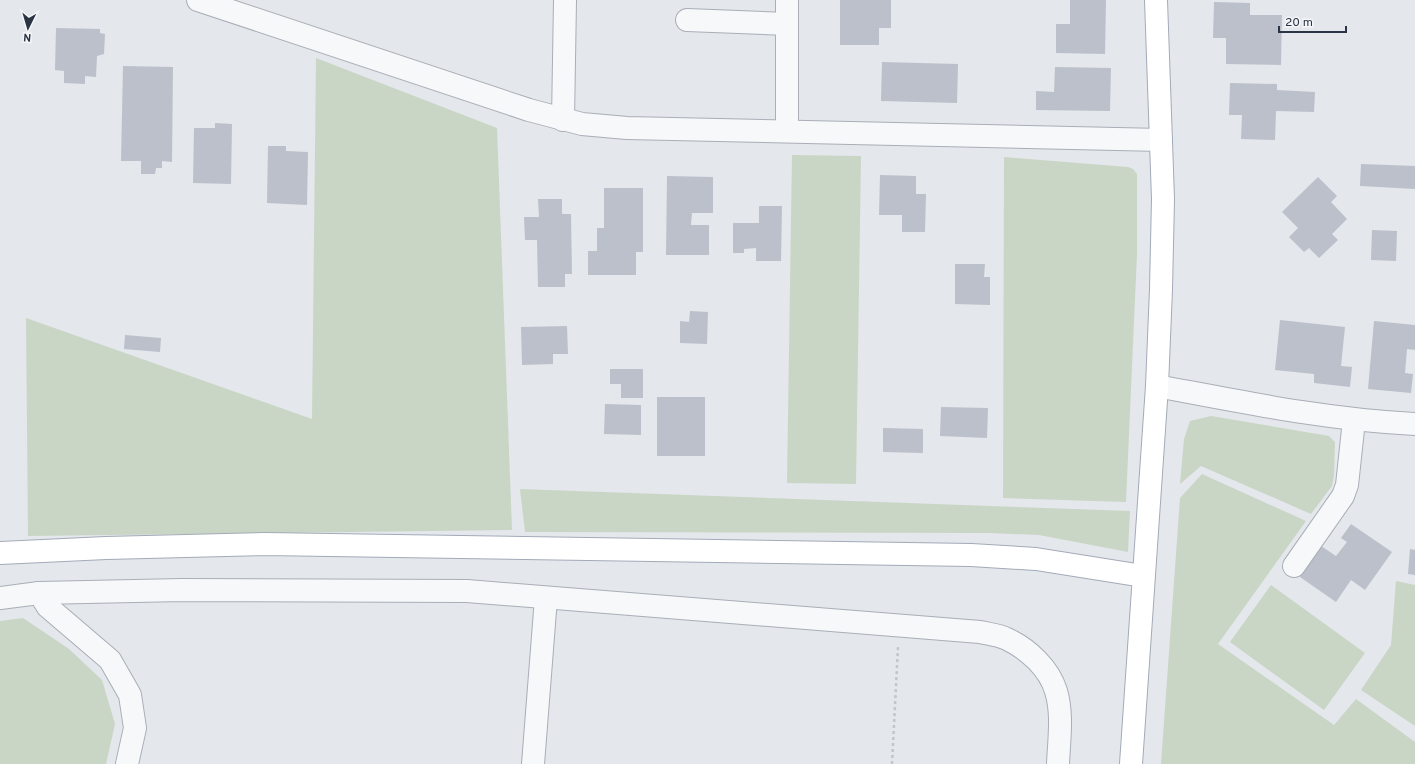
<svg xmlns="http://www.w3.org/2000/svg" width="1415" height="764" viewBox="0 0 1415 764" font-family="Overpass,sans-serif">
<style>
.green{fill:#c9d6c5}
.building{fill:#bbc0ca}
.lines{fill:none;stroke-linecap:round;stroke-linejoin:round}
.minor-casing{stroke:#a9aeb7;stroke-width:24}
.major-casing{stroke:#a3abb8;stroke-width:24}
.path{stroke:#c2c5cb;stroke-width:2.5;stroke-dasharray:3 3;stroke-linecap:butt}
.minor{stroke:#f7f8fa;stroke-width:22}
.major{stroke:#fff;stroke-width:22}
</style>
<rect width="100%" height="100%" fill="#e4e7ec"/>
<g class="green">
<polygon points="316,58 497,128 512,530 28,536 26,318 312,419"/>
<polygon points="792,155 861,156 856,484 787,483"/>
<polygon points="1004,157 1128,167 1133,169 1137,174 1137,254 1126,502 1003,498"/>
<polygon points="1211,416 1329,436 1335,442 1334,475 1332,486 1311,514 1201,466 1180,484 1184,439 1190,421"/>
<polygon points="1202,474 1306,521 1218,644 1334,725 1356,699 1415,742 1415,764 1161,764 1180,498"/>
<polygon points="520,489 1130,511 1128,552 1039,535 990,533 525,532"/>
<polygon points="1396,581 1415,585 1415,726 1361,690 1391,645"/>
<polygon points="1271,585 1365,653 1324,710 1230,642"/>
<polygon points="23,618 69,649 102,680 115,724 106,764 0,764 0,621"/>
</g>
<g class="building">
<polygon points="840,0 891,0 891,28 879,28 879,45 840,45"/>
<polygon points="1070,0 1106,0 1105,54 1056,53 1056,24 1070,24"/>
<polygon points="1214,2 1250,3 1250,15 1282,15 1281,65 1226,64 1226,38 1213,38"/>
<polygon points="56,28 100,29 100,33 105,34 104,54 97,56 96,77 85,76 85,84 64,83 64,71 55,70"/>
<polygon points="882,62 958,64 957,103 881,101"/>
<polygon points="123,66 173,67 172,162 162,161 162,168 156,168 155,174 141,174 141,161 121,161"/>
<polygon points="1055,67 1111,68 1110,111 1036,110 1036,91 1054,92"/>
<polygon points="1230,83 1277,84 1277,90 1315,92 1314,112 1276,111 1275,140 1241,139 1242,115 1229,115"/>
<polygon points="215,123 232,124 231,184 193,183 194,128 215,128"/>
<polygon points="268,146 286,146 286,151 308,152 307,205 267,203"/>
<polygon points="1361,164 1415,166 1415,189 1360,186"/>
<polygon points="880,175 916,176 916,194 926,194 925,232 902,232 902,215 879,215"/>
<polygon points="667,176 713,177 713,213 692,213 691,225 709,225 709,255 666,255"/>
<polygon points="1318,177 1337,196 1331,202 1347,219 1332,234 1338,240 1319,258 1309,248 1304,252 1289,237 1298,228 1282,212"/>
<polygon points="604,188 643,188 643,252 636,252 636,275 588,275 588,251 597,251 597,228 604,228"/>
<polygon points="538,199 562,199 562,214 571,214 572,274 565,274 565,287 538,287 537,240 525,240 524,217 539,217"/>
<polygon points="759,206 782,206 781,261 756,261 756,248 744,249 744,253 733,253 733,223 759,223"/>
<polygon points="1372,230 1397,231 1396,261 1371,260"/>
<polygon points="955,264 985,264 984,277 990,277 990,305 955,304"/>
<polygon points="690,311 708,312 707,344 680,343 680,321 689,322"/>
<polygon points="1280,320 1345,327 1341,366 1352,367 1350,387 1314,383 1314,374 1275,370"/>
<polygon points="1374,321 1415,325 1415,350 1407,349 1405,373 1413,374 1411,393 1368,389"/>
<polygon points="567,326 568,354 553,354 553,364 522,365 521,327"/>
<polygon points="125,335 161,338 160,352 124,349"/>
<polygon points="610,369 643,369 643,398 621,398 621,384 610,384"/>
<rect x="657" y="397" width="48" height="59"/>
<polygon points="605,404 641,405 641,435 604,434"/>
<polygon points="941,407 988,408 987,438 940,436"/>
<polygon points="883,428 923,429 923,453 883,452"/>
<polygon points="1351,524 1392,552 1365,590 1351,580 1336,602 1300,577 1321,546 1336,556 1347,542 1341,538"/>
<polygon points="1410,549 1415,550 1415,575 1408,574"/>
</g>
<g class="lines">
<g class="minor-casing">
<g id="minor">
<polyline points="198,0 529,110 582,124 627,128 1161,140"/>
<polyline points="687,20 787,24"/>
<polyline points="563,120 565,0"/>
<polyline points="787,131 787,0"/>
<path d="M 1157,386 C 1243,402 1328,420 1415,424"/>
<polyline points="1294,566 1343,496 1347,485 1354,420"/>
<polyline points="39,593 48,607 110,660 130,695 135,728 127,764"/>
<path d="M 0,598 L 39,593 L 182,590 L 467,591 L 980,632 C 989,634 999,635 1007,639 C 1028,649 1049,668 1056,691 C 1063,714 1059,740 1058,764"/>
<polyline points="533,764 546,598"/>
</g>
</g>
<g class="major-casing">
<g id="major">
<polyline points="0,553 106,548 265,544 971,555 1036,559 1143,576"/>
<polyline points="1131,764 1157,386 1161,289 1163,199 1156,0"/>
</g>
</g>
<polyline class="path" points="892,764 898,647"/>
<use href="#minor" class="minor"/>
<use href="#major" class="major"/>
</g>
<g transform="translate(28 28) rotate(185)" stroke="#f4f6f9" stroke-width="3" paint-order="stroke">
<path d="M0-3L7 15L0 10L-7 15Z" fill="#2b3445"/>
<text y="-6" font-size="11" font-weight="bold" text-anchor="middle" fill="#2b3445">N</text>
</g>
<path d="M1279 26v6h67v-6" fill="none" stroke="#2b3445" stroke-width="2"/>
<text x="1285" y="26" font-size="12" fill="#2b3445" stroke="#f4f6f9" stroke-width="3" paint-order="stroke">20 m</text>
</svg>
